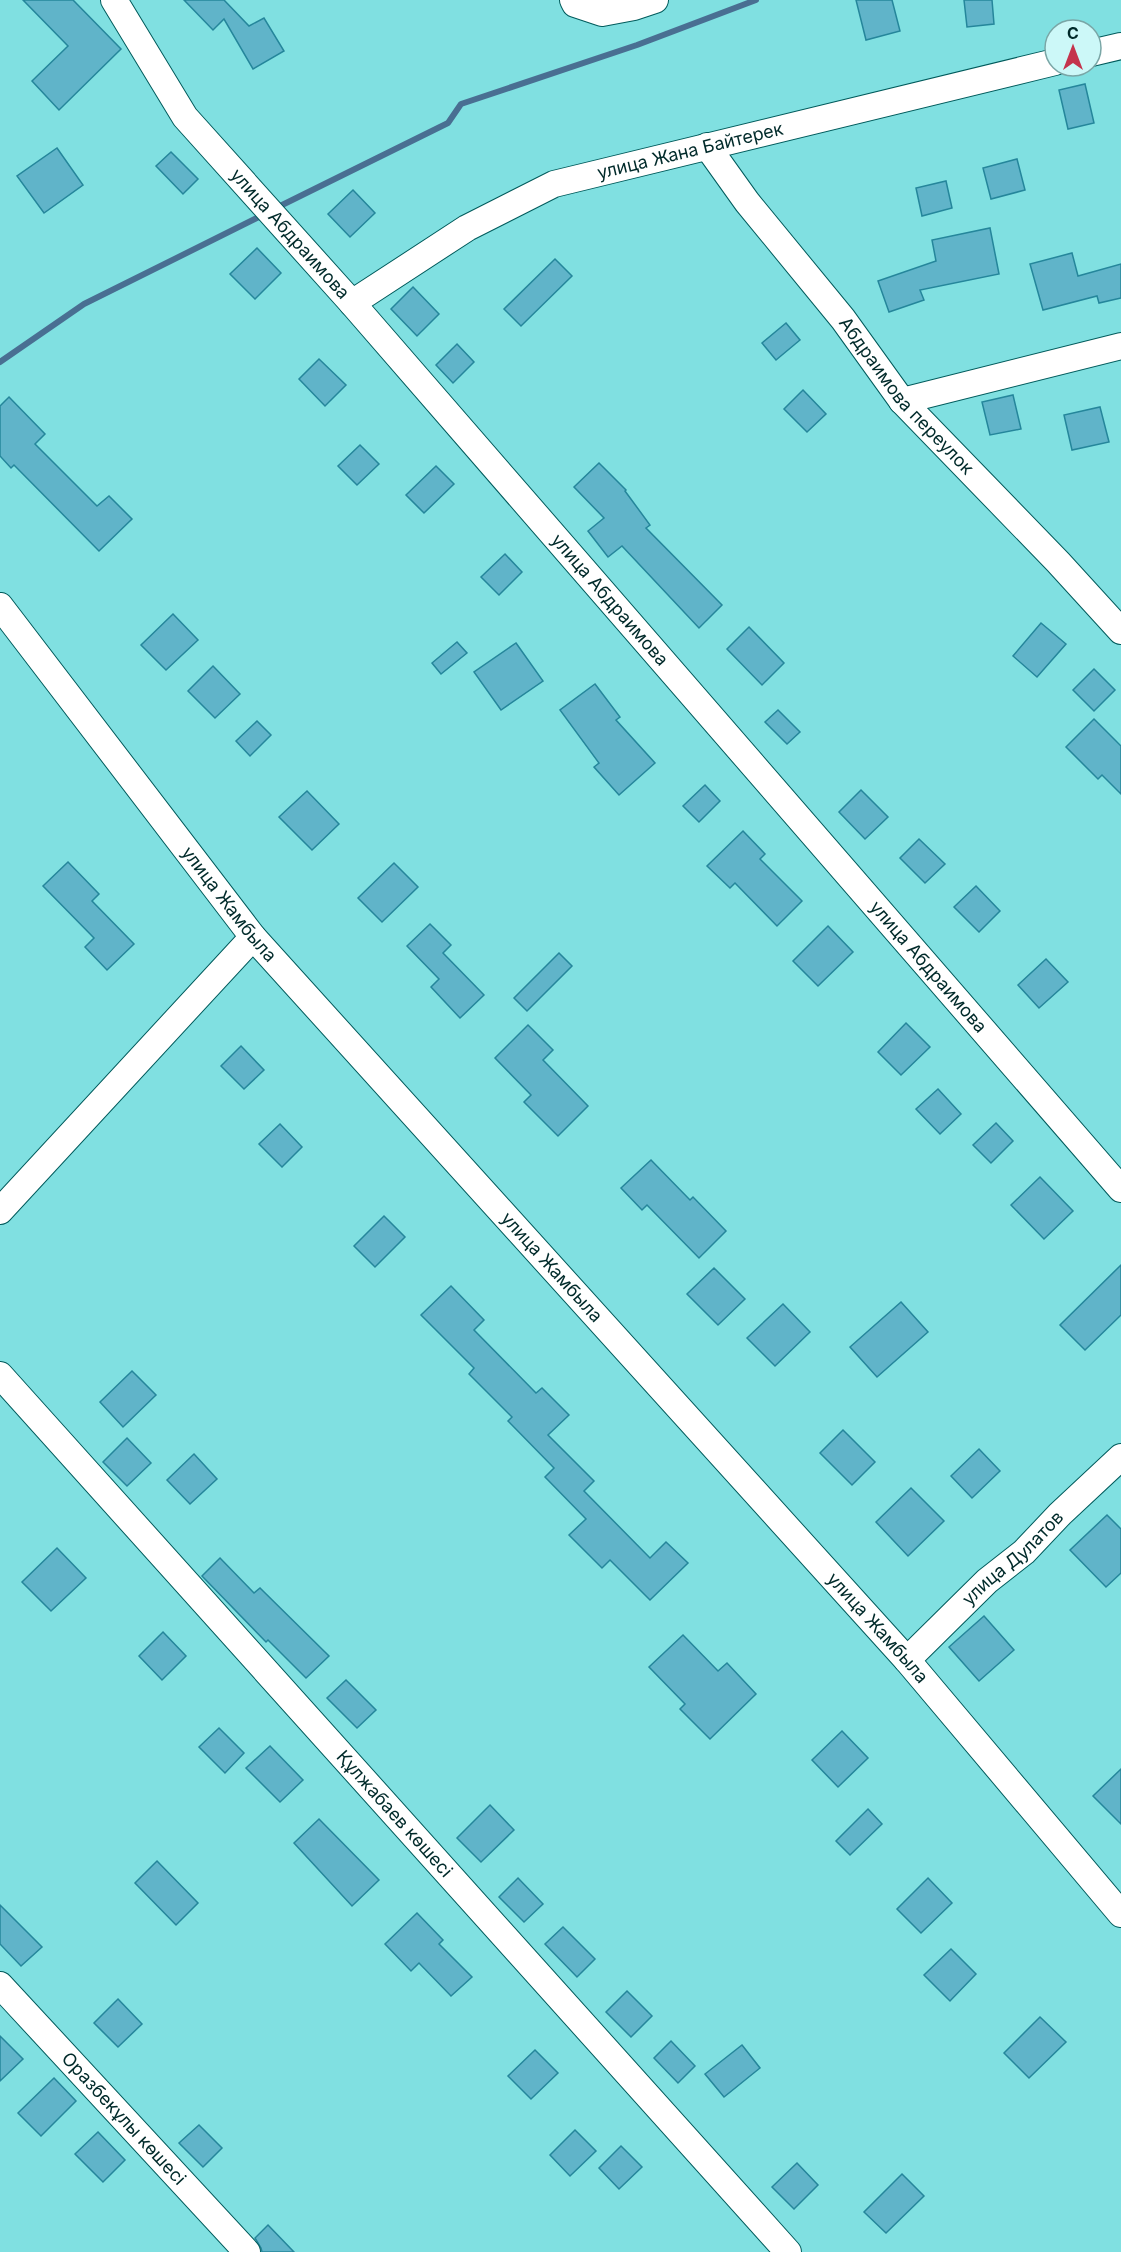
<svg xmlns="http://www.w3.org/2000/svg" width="1121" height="2252" viewBox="0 0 1121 2252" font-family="Inter,sans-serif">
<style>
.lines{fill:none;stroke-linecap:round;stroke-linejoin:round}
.stream{stroke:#496f92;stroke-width:6}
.building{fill:#60b4c9;stroke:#25869b;stroke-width:1.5}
.minor-casing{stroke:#005b5c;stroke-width:28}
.minor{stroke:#fff;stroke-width:26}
.labels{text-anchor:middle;stroke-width:4.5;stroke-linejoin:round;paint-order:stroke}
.street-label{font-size:18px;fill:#002a2a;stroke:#ccf8f8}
</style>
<rect width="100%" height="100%" fill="#80e0e1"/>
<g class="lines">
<g class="stream">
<polyline points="276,208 448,123 461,104 637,45 756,0"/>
<polyline points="0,362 84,304 265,214"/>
</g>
</g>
<g class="building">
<polygon points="23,0 73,0 121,49 59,110 32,81 68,46"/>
<polygon points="184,0 224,0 249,26 264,18 284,51 253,69 224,19 213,30"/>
<polygon points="856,0 892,0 900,31 866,40"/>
<polygon points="964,0 992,0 994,24 967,27"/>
<polygon points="1085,84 1094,123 1068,129 1059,90"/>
<polygon points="57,148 83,185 44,213 17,176"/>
<polygon points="171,152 198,179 183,194 156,166"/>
<polygon points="1017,159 1025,190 991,199 983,168"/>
<polygon points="946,181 952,208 922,216 916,188"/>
<polygon points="353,190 375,213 350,237 328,214"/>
<polygon points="990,228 999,274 920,290 924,300 889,312 878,281 936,261 932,240"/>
<polygon points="257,248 281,273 255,299 230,274"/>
<polygon points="1072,253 1078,276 1121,264 1121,298 1099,303 1097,296 1043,310 1030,264"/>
<polygon points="555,259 572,276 521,326 504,309"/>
<polygon points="413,287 439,314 417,336 391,309"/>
<polygon points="786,323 800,340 776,360 762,343"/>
<polygon points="457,344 474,362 453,383 436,365"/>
<polygon points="319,359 346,385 325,406 299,379"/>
<polygon points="803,390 826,414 807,432 784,409"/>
<polygon points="1013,395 1021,429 990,435 982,402"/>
<polygon points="9,397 45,434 35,444 97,506 109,496 132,519 99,551 14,465 11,468 0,456 0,406"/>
<polygon points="1100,407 1109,442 1072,450 1064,415"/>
<polygon points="360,445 379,464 357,485 338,466"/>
<polygon points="599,463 626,490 625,491 650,525 646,528 722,605 699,628 622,546 608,557 588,531 604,518 574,487"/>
<polygon points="436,466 454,484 424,513 406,495"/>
<polygon points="505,554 522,572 499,595 481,577"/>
<polygon points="173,614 198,640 166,670 141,645"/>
<polygon points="1041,623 1066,644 1037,677 1013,656"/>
<polygon points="749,627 784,663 762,685 727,649"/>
<polygon points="457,642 467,653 441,674 432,663"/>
<polygon points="516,643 543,681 501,710 474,672"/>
<polygon points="213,666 240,694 215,718 188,691"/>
<polygon points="1094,669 1115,690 1094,711 1073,690"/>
<polygon points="595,684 620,717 616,720 655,763 619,795 594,767 599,763 560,710"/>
<polygon points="778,710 800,732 787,744 765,722"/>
<polygon points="1094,719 1121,746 1121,794 1102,775 1098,779 1066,747"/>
<polygon points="257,721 271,735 250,756 236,741"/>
<polygon points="705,785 720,801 699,822 683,806"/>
<polygon points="861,790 888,817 865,839 839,812"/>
<polygon points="307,791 339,824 312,850 279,817"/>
<polygon points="743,831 765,854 760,859 802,901 777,926 735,883 730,888 707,866"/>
<polygon points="919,839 945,864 925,883 900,858"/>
<polygon points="68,862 99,894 92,901 134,944 107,970 85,947 94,938 43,886"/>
<polygon points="394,863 418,887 382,922 358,898"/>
<polygon points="976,886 1000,911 979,932 954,907"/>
<polygon points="430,924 451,945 443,953 484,995 460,1018 431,987 439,979 407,946"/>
<polygon points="828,926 853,952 818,986 793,961"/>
<polygon points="559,953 572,966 527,1011 514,998"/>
<polygon points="1046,959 1068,982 1039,1008 1018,985"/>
<polygon points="906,1023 930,1047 901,1075 878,1052"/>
<polygon points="528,1025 553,1050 543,1060 588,1106 558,1136 524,1102 531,1095 495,1058"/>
<polygon points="241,1046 264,1070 244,1089 221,1066"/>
<polygon points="938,1089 961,1114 940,1134 916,1109"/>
<polygon points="996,1123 1013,1141 991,1163 973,1145"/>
<polygon points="280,1124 302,1147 282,1167 259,1144"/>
<polygon points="651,1160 690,1200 693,1197 726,1231 699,1258 647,1205 642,1210 621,1188"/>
<polygon points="1040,1177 1073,1211 1044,1239 1011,1205"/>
<polygon points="384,1216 405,1237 375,1267 354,1246"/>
<polygon points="1121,1265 1121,1315 1085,1350 1060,1325"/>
<polygon points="714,1268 745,1299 718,1325 687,1294"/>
<polygon points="451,1286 484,1320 474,1330 536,1393 542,1388 569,1415 548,1435 594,1481 584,1491 650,1558 666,1542 688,1563 650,1600 610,1560 602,1568 569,1535 586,1519 545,1477 554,1468 508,1421 512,1417 469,1374 474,1368 421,1315"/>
<polygon points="901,1302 928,1332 877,1377 850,1347"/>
<polygon points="783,1304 810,1332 775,1366 747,1338"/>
<polygon points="132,1371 156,1395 123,1427 100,1402"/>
<polygon points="843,1430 875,1462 852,1485 820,1453"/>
<polygon points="127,1438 151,1463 127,1486 103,1462"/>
<polygon points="979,1449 1000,1471 972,1498 951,1476"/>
<polygon points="194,1454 217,1479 190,1504 167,1480"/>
<polygon points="911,1488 944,1521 908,1556 876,1522"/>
<polygon points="1107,1515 1121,1529 1121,1573 1106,1587 1070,1550"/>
<polygon points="57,1548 86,1578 51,1611 22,1582"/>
<polygon points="220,1558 254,1593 260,1588 329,1656 306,1678 268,1640 266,1642 202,1576"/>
<polygon points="984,1616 1014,1650 979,1681 949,1647"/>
<polygon points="163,1632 186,1656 162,1680 139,1656"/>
<polygon points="683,1635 718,1671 727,1663 756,1694 710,1739 680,1709 685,1704 649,1667"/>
<polygon points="346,1680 376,1710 357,1728 327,1698"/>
<polygon points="219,1728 244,1753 225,1773 199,1747"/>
<polygon points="842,1731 868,1758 838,1787 812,1760"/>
<polygon points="270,1746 303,1780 280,1802 246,1768"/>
<polygon points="1121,1769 1121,1824 1093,1796"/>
<polygon points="490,1805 514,1830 481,1862 457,1838"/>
<polygon points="868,1809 882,1824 850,1855 836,1841"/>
<polygon points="319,1819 379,1880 352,1906 294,1843"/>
<polygon points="157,1861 198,1903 176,1925 135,1883"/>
<polygon points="518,1878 543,1904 524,1922 499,1897"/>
<polygon points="928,1878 952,1903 921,1933 897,1909"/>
<polygon points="0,1905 42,1947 21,1966 0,1944"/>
<polygon points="417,1913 443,1940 439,1944 472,1977 451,1996 419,1963 411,1971 385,1944"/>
<polygon points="563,1927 595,1959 577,1977 545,1944"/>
<polygon points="951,1949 976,1974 950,2001 924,1975"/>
<polygon points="627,1991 652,2016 631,2037 606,2012"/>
<polygon points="118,1999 142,2024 118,2047 94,2023"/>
<polygon points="1040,2017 1066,2042 1029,2078 1004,2053"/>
<polygon points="0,2036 23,2059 0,2081"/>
<polygon points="671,2041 695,2066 678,2083 654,2058"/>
<polygon points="742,2045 760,2068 724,2097 705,2074"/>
<polygon points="535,2050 558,2073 531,2099 508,2076"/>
<polygon points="54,2078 76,2101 41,2136 18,2113"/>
<polygon points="199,2125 222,2148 203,2167 179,2143"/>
<polygon points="575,2130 596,2151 570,2176 550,2155"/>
<polygon points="98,2132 125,2160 103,2182 75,2154"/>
<polygon points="621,2146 642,2167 619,2189 599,2168"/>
<polygon points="797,2163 818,2185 794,2209 772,2187"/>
<polygon points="902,2174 924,2196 886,2233 864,2212"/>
<polygon points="268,2225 294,2252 262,2252 261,2248 255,2238"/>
</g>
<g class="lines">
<g class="minor-casing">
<g id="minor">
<path id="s1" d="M 114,0 L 185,117 L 352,303 L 1121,1189"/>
<polyline points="573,0 575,4 602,13 634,7 655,0"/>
<polyline points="1091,53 1121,46"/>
<path id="s2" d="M 707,146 L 747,202 L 843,319 L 902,401 L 1058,562 L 1121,631"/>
<path id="s3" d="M 352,303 L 467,228 L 554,184 L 1055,62"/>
<polyline points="902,401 1121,346"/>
<path id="s4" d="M 0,606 L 253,937 L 907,1660 L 1121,1914"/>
<polyline points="0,1211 253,937"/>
<path id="s5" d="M 0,1375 L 788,2252"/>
<path id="s6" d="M 907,1660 L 987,1581 L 1024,1552 L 1060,1514 L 1121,1457"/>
<path id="s7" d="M 0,1985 L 247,2252"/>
</g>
</g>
<use href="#minor" class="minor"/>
</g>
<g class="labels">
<g class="street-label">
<text dy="6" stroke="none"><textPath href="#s3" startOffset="375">улица Жана Байтерек</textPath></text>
<text dy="6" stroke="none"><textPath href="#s1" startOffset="294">улица Абдраимова</textPath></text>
<text dy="6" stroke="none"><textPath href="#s2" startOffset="320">Абдраимова переулок</textPath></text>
<text dy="6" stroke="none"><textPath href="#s1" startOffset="780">улица Абдраимова</textPath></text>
<text dy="6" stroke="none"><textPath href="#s4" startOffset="376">улица Жамбыла</textPath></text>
<text dy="6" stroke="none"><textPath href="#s1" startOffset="1266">улица Абдраимова</textPath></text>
<text dy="6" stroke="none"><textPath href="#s4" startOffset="862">улица Жамбыла</textPath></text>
<text dy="6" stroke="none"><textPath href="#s6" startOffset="147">улица Дулатов</textPath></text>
<text dy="6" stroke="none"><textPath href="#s4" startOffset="1348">улица Жамбыла</textPath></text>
<text dy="6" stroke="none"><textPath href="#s5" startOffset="590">Құлжабаев көшесі</textPath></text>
<text dy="6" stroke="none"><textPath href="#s7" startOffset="182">Оразбекұлы көшесі</textPath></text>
</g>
</g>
<g transform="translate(1073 48)"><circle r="28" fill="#ccf8f8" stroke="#7aa6a6" stroke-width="1.5"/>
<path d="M0-4.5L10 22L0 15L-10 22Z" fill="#c4344d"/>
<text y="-9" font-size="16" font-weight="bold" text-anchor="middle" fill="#002a2a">С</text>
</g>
</svg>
